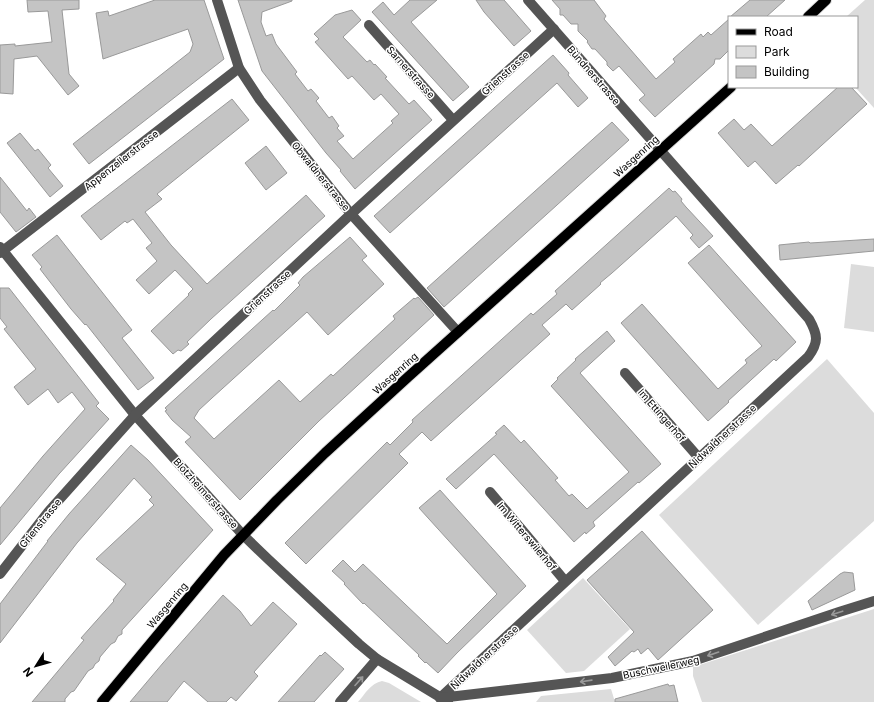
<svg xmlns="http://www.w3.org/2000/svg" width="874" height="702" viewBox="0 0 874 702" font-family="Inter,sans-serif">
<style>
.green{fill:#dcdcdc}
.building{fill:#c4c4c4;stroke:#999}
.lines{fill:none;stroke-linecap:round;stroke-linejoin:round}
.major-casing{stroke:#dbdbdb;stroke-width:12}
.minor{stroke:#555;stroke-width:10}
.major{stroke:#000;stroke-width:10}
.oneway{stroke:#999}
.labels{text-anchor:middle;stroke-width:3;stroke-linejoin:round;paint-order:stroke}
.street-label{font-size:10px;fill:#000;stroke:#fff}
</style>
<rect width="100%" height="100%" fill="#fff"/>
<g class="green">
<polygon points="865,0 874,0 874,108 855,87 857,87 857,17 846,17"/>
<polygon points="851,264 874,267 874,332 844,328"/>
<polygon points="827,359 874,413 874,521 758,625 659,515"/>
<polygon points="583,578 630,629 584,671 566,673 527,630"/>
<polygon points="874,609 874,702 702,702 693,676 693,667"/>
<path d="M 382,681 L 389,683 L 421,702 L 358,702 C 365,694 371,683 382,681 Z"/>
<polygon points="611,689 615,702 536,702 541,696"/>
</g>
<g class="building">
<polygon points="27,0 79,0 79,9 62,10 69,74 79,86 68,95 37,56 14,59 13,94 0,93 0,45 15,44 15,46 52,42 48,11 28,12"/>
<polygon points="155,0 204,0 224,59 89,164 73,144 190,52 193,44 188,29 103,59 96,13 108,11 109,16"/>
<polygon points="238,0 292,0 292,1 262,12 261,22 266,36 272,34 276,44 297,72 295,74 308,91 311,89 319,98 316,101 329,118 332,116 339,126 337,128 344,136 337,141 353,159 393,123 391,121 399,114 381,94 374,100 352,76 348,79 315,42 319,39 314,34 335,15 352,10 361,20 343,37 367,62 370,60 374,65 375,64 387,77 385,78 409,104 414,100 432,120 355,189 340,171 341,170 326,153 262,71"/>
<polygon points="410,0 437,0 411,22 469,87 453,101 372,12 383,2 394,15"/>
<polygon points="476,0 504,0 531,31 514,46 484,12"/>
<polygon points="552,0 594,0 606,16 604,19 656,79 675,62 673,59 701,34 703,37 708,32 711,35 729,19 729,50 720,59 715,59 714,64 655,117 639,100 645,95 619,66 613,71 607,65 607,62 595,49 592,49 587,42 588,41 578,31 578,24 571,24 563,15 560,15 560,9"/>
<polygon points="750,0 785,0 766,17 730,17"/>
<polygon points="553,55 569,73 568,75 588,98 578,107 557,83 390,233 374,216"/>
<polygon points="838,87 851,87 867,104 799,166 798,165 776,184 755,161 748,167 718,133 734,119 744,130 751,124 772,146"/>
<polygon points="232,99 249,120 157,194 162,199 145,212 171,245 207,284 306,195 325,216 211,319 187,342 189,344 181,351 178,350 173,354 151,331 189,295 188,294 193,289 175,270 149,294 136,280 157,261 146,248 152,243 133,219 127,223 125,221 101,240 81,216"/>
<polygon points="612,122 629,140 444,307 427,288"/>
<polygon points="20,133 35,151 38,149 51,165 48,168 63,186 50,197 7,143"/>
<polygon points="266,146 287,173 266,190 245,163"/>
<polygon points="0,177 27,211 29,208 36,217 16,232 0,212"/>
<polygon points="669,188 673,192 675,191 682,199 681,201 686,207 713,236 699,248 690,238 693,235 676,216 612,273 600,283 601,284 572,310 566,304 542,325 550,334 431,441 422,432 399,454 408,463 306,564 285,543 387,442 390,445 413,422 412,420 531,313 533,315 557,294 555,291"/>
<polygon points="57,235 132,330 122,338 154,378 138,390 86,324 85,325 71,309 40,269 42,267 32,255"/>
<polygon points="350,237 367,256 362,260 384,284 328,335 307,312 212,398 199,410 194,418 214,439 279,380 300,402 331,374 333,376 395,319 393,316 414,298 415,299 418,297 434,315 319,421 240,500 185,442 191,437 172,420 165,411 167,410 165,408 273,310 274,311 300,285 298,283 303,277"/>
<polygon points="874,239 874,251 780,260 779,245 809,242 810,243"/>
<polygon points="709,245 796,342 776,361 774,359 728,401 729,402 708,421 621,323 642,304 718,389 747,363 745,360 762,346 688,263"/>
<polygon points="0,288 9,288 99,403 96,406 109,419 59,474 0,545 0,508 43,456 85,409 72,392 58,403 48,389 28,405 14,387 36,369 4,329 7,327 0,318"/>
<polygon points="607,331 615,341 580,373 661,464 639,483 638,482 593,522 595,526 586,534 585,532 574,542 494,454 456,489 446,479 497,434 495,433 504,425 521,443 524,440 558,478 555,480 569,496 572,494 587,509 629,472 551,386 558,379 557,378 576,360 575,359"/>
<polygon points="131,445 148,460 213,530 122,630 122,634 118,636 115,642 111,644 100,657 99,661 95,664 93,668 88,671 74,691 71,692 65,699 65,702 32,702 84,640 81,638 114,601 113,600 126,584 96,559 154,505 149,500 152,497 134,478 77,543 0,643 0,604 48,541 47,541 69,514"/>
<polygon points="440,490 526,586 457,653 438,673 426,662 425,663 418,656 419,655 364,603 363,604 344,584 345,583 332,571 343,560 355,572 363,564 447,644 497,594 419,508"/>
<polygon points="642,531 713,610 658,660 648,648 641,654 638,649 634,652 632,651 615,666 608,657 634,632 587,580"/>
<polygon points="844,572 853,573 855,590 812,610 808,601 840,574"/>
<polygon points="223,595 240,611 251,626 273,602 297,624 254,672 258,676 236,701 231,697 226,702 208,702 184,681 167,702 130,702 163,663"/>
<polygon points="325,652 344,669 314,702 278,702 320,655 321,656"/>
<polygon points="668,684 669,686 674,685 678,702 615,702 615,699"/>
</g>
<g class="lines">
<g class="major-casing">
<g id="major">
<polyline points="808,17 826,0"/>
<polyline points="102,702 224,555 277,500 325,453 408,377 731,87"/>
</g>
</g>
<g class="minor">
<polyline points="217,0 239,68 260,100 351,214 458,332"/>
<polyline points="369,25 453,120"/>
<polyline points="0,247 135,415 243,535 269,560 359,644 377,659 448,702"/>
<polyline points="0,253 239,68"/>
<polyline points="625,373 699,458"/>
<polyline points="490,492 565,581"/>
<polyline points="0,574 49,511 135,415 351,214 554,29"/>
<path d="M 440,698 L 808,357 C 819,342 818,335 809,319 L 528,0"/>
<polyline points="440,698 612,678 693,661 839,612 874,601"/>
<polyline points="340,702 377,659"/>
</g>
<use href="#major" class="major"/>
</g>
<defs><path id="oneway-shaft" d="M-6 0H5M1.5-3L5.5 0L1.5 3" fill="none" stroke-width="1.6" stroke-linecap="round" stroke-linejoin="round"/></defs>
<g class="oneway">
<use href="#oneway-shaft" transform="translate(837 613) rotate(162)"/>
<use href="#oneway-shaft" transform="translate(713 654) rotate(161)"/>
<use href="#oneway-shaft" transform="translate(359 681) rotate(-48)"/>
<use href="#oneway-shaft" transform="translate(586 681) rotate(172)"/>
</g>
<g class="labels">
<g class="street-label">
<text transform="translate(411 72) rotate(48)" y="4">Sarnerstrasse</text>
<text transform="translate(505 73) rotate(-42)" y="4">Grienstrasse</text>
<text transform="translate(594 75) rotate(49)" y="4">Bündnerstrasse</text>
<text transform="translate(636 156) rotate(-42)" y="4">Wasgenring</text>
<text transform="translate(121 160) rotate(-38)" y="4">Appenzellerstrasse</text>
<text transform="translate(321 176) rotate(51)" y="4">Obwaldnerstrasse</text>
<text transform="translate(267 292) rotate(-43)" y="4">Grienstrasse</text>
<text transform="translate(395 373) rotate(-42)" y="4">Wasgenring</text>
<text transform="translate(662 415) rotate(49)" y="4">Im Ettingerhof</text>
<text transform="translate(722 436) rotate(-43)" y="4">Nidwaldnerstrasse</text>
<text transform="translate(206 493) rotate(48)" y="4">Blotzheimerstrasse</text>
<text transform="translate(40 523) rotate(-51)" y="4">Grienstrasse</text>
<text transform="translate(527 536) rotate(50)" y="4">Im Witterswilerhof</text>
<text transform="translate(167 605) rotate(-50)" y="4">Wasgenring</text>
<text transform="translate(484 657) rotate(-43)" y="4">Nidwaldnerstrasse</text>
<text transform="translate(661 667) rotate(-12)" y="4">Buschweilerweg</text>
</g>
</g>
<rect x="728" y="16" width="130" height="72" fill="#ffffff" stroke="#999999"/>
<rect x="736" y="29" width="20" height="6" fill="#000000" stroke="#999999"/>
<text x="764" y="36" font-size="12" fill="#000000">Road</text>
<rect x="736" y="46" width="20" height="12" fill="#dcdcdc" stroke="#999999"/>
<text x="764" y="56" font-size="12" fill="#000000">Park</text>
<rect x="736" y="66" width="20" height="12" fill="#c4c4c4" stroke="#999999"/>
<text x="764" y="76" font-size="12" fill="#000000">Building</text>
<g transform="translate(36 666) rotate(233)" stroke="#ffffff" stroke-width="3" paint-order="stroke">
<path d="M0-3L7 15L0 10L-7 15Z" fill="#000000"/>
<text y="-6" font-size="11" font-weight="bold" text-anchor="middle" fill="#000000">N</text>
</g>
</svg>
